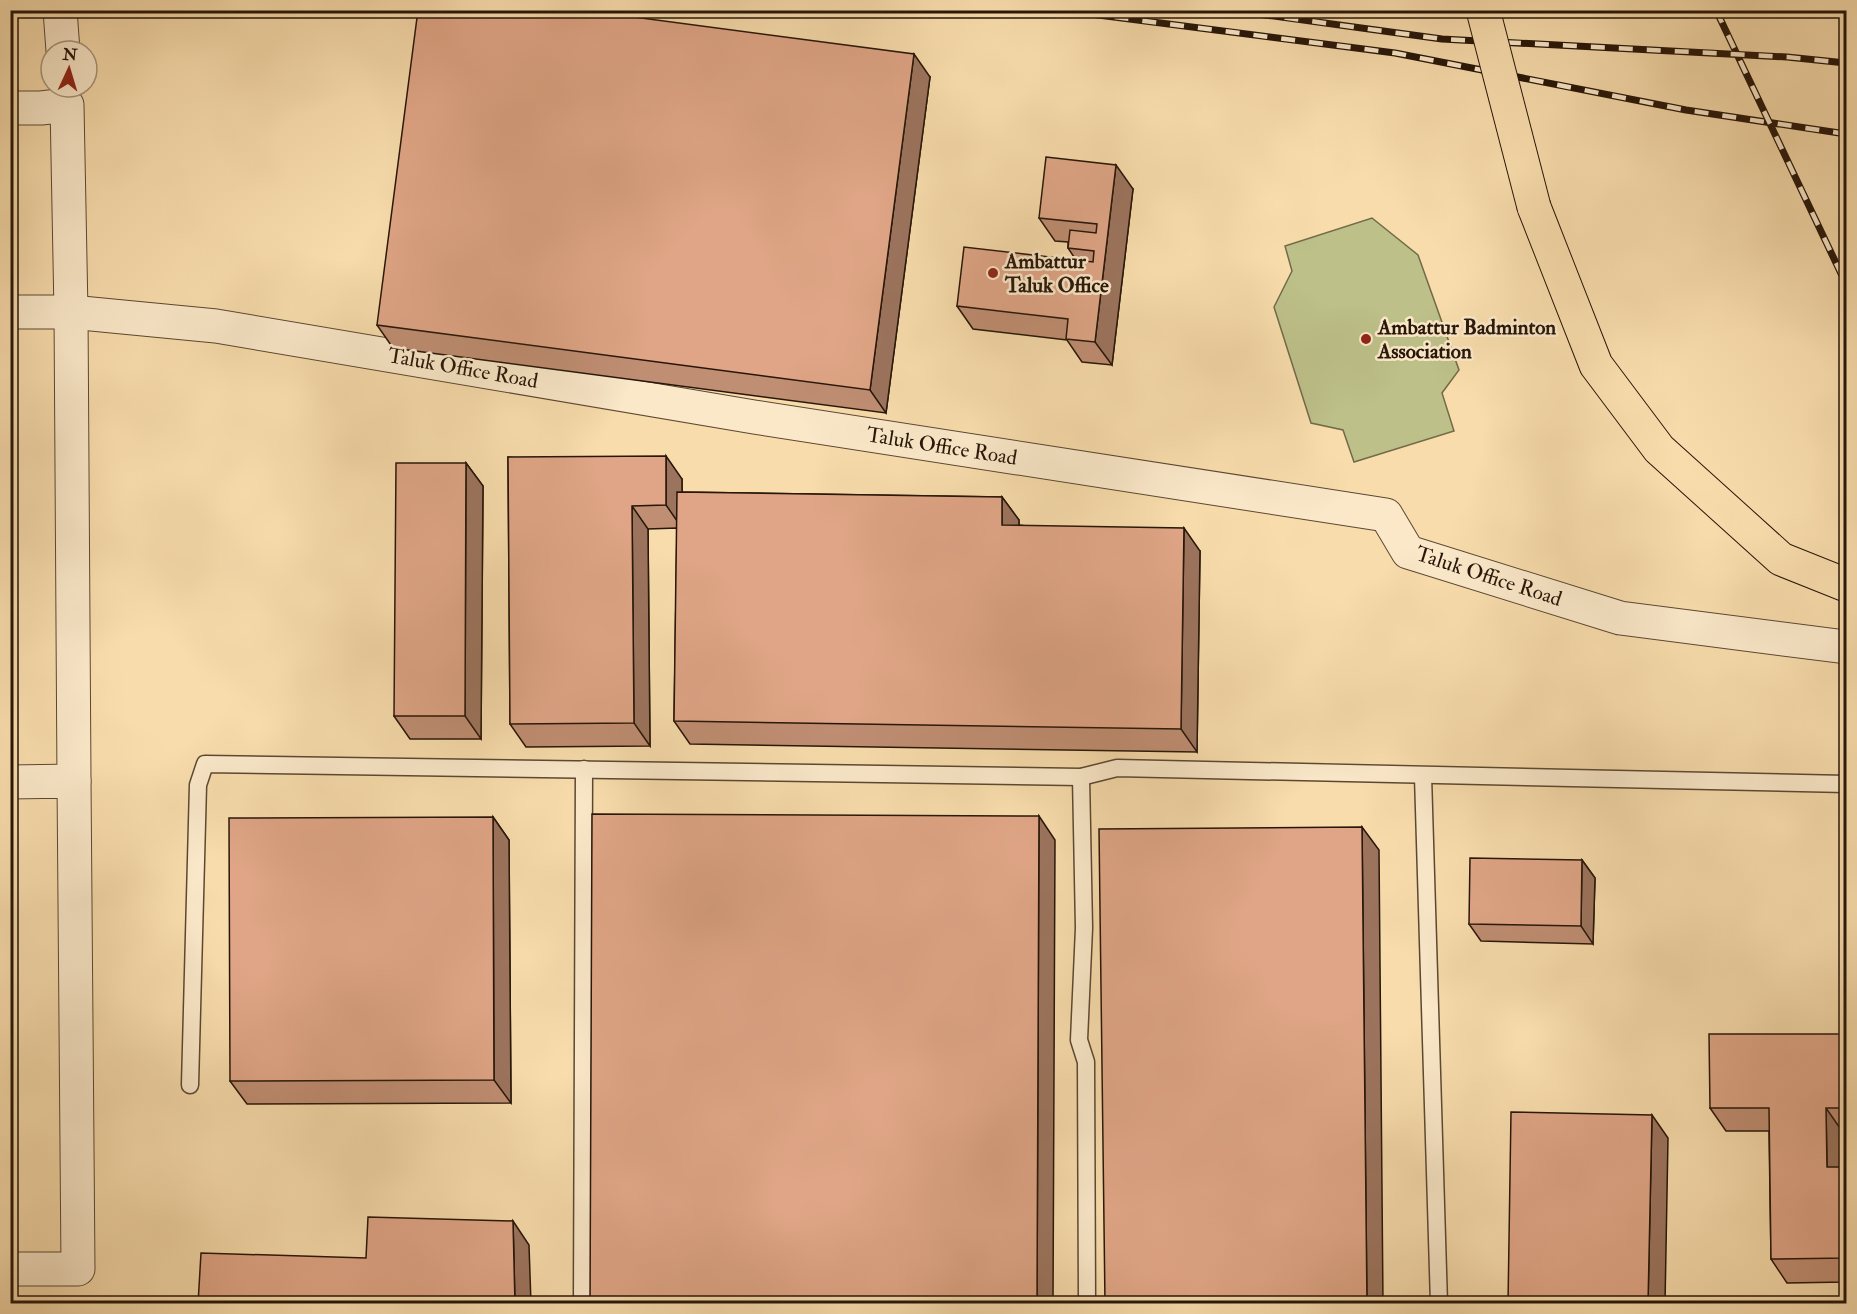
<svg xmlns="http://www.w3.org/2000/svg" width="1857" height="1314" viewBox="0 0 1857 1314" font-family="'IM FELL Double Pica',serif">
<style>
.green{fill:#bdc089;stroke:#726b49;stroke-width:1.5}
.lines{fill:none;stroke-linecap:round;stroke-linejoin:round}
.lane-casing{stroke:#5b4832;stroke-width:19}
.street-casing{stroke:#5b4832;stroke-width:35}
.highway-casing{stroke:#271609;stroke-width:35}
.lane{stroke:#fae8c9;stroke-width:16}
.street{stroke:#fae8c9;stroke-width:33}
.highway{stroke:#f8dcac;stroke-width:33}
.rail-casing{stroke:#271609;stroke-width:7}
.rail{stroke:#fae8c9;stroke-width:4.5;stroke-dasharray:14;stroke-linecap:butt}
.highway-bridge-casing{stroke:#271609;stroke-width:35;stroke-linecap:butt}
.highway-bridge{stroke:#f8dcac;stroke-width:33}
.wall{fill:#c08e73;stroke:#271609;stroke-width:1.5}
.shaded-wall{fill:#9c745e;stroke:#271609;stroke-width:1.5}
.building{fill:#dfa586;stroke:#271609;stroke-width:1.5}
.poi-dot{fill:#8f2418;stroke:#fae8c9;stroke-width:2}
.labels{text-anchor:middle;stroke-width:5;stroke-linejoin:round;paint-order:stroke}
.poi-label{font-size:21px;font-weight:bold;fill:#271609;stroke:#fae8c9;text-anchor:start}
.street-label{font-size:21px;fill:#271609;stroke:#fae8c9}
</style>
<rect width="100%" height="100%" fill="#f8dcac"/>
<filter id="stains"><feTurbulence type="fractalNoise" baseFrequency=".00333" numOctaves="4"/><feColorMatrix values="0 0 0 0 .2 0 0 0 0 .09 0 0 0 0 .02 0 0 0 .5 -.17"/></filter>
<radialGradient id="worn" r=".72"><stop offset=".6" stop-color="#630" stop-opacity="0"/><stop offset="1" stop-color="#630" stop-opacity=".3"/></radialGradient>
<polygon class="green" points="1372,218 1418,255 1459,370 1442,393 1454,431 1354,462 1343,430 1311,423 1274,307 1292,271 1285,246"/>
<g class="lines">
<g class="lane-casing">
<g id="lane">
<polyline points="1423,776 1439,1304"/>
<polyline points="1081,777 1084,928 1079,1040 1086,1062 1087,1304"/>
<polyline points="190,1085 198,785 205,764 1081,777 1117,768 1846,784"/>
<polyline points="582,1304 584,769"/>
</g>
</g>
<g class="street-casing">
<g id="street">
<polyline points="60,10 63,51"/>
<polyline points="10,108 41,108 67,105 71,312 74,781"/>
<polyline points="10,312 71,312 216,326 754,417 1386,515 1408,552 1620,618 1846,647"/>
<polyline points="10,782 74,781 78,1269 10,1269"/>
</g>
</g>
<g class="highway-casing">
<polyline id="highway" points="1534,207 1596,365 1659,449 1781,559 1846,585"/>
</g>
<use href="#lane" class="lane"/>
<use href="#street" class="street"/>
<use href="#highway" class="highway"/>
<g class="rail-casing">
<g id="rail">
<polyline points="1059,10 1395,53 1686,110 1846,134"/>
<polyline points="1229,10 1442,39 1787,57 1846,63"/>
<polyline points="1716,10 1846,284"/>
</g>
</g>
<use href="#rail" class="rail"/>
<g class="highway-bridge-casing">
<polyline id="highway-bridge" points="1483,10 1534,207"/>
</g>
<use href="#highway-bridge" class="highway-bridge"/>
</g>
<g class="wall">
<polygon points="930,77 886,413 393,348 377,325"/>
<polygon points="1133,189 1112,365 1082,362 1067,340 973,329 957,306 1076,260 1068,248 1068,242 1055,241 1039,218"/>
<polygon points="508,457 682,479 682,492 1002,497 1019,520 1019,525 1200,551 1197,752 690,744 674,721 677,528 648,529 650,746 526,747 510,724"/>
<polygon points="466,463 483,486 481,739 410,739 394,716"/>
<polygon points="493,817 509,840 511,1103 247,1104 230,1081"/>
<polygon points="1582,860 1595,878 1593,944 1481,941 1469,924"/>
<polygon points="1846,1034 1846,1131 1842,1131 1843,1167 1846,1167 1846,1282 1787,1283 1771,1259 1769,1131 1726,1131 1710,1108"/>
</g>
<g class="shaded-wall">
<polygon points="914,54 930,77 886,413 870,390"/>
<polygon points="1116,165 1133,189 1112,365 1095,342"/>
<polygon points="666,456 682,479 682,528 666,505"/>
<polygon points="466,463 483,486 481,739 465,716"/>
<polygon points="1002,497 1019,520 1018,548 1002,525"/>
<polygon points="632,506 648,529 650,746 634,723"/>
<polygon points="1184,528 1200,551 1197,752 1181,729"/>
<polygon points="1039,816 1055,840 1053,1304 1037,1304"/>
<polygon points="493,817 509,840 511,1103 494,1080"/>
<polygon points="1362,827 1379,850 1383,1304 1367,1304"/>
<polygon points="1582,860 1595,878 1593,944 1581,926"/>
<polygon points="1826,1108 1842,1131 1843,1190 1827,1167"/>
<polygon points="1652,1115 1668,1138 1665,1304 1648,1304"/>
<polygon points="513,1221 529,1245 531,1304 515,1304"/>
</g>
<g class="building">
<polygon points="418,10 581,10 914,54 870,390 377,325"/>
<polygon points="1046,157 1116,165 1095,342 1066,339 1068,319 957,306 964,247 1093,262 1094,251 1068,248 1070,230 1096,233 1097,224 1039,218"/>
<polygon points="666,456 666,505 632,506 634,723 510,724 508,457"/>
<polygon points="396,463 466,463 465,716 394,716"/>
<polygon points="677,492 1002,497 1002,525 1184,528 1181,729 674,721"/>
<polygon points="592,814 1039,816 1037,1304 590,1304"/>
<polygon points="493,817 494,1080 230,1081 229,818"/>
<polygon points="1362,827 1367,1304 1105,1304 1099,829"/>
<polygon points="1470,858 1582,860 1581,926 1469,924"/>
<polygon points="1709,1034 1846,1034 1846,1108 1826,1108 1827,1167 1846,1167 1846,1258 1771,1259 1769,1108 1710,1108"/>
<polygon points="1511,1112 1652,1115 1648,1304 1508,1304"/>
<polygon points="368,1217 513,1221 515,1304 198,1304 201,1253 366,1258"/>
</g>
<g class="poi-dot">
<circle cx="993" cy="273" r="6"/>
<circle cx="1366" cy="339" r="6"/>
</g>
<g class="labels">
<g class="poi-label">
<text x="1005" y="268">Ambattur<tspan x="1005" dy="24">Taluk Office</tspan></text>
<text x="1378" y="334">Ambattur Badminton<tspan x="1378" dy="24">Association</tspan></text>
</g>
<g class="street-label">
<text transform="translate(463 368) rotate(10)" y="7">Taluk Office Road</text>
<text transform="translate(942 446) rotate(9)" y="7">Taluk Office Road</text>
<text transform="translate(1489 576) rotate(18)" y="7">Taluk Office Road</text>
</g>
</g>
<rect width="1857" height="1314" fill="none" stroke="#f8dcac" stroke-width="36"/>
<rect x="12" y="12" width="1833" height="1290" fill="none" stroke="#271609" stroke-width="3"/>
<rect x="18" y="18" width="1821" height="1278" fill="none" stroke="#271609" stroke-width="1.5"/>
<g transform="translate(69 69) rotate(4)"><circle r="28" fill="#fae8c9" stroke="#a6947c" stroke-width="1.5"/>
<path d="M0-4.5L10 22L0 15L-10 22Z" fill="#8f2418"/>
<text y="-9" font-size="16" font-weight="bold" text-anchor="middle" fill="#271609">N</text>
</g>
<rect width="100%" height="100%" filter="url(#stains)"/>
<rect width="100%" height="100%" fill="url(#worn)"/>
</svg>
